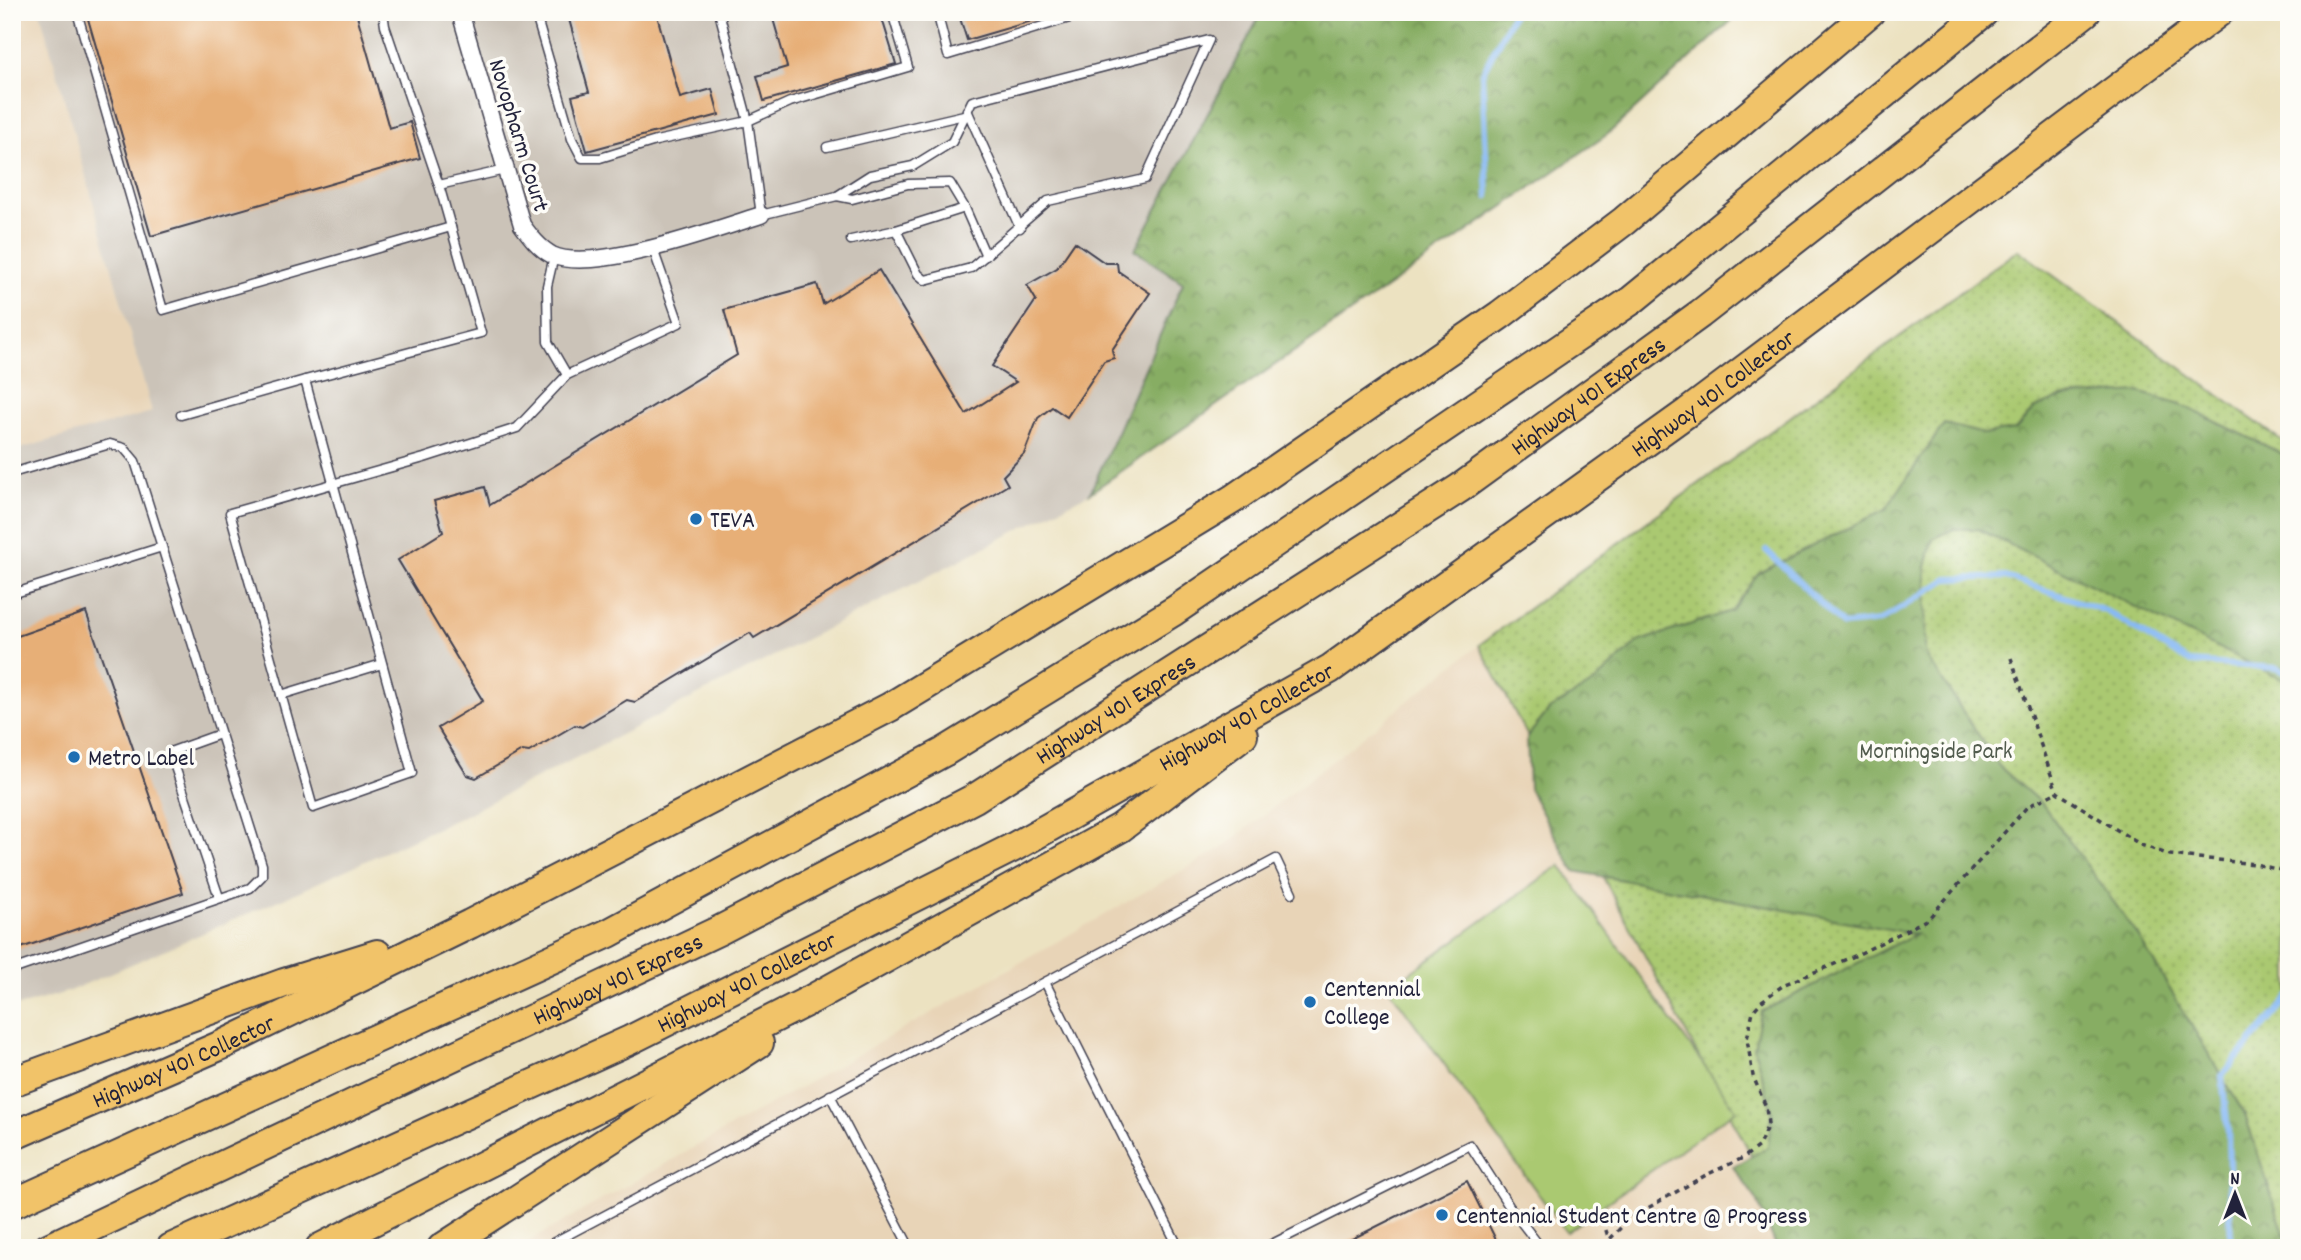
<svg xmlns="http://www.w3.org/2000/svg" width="2301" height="1260" viewBox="0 0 2301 1260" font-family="Dekko,sans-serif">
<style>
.built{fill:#e8d4b7}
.industrial{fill:#cbc3b8}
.grass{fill:url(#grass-dots);stroke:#667656;stroke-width:2}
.forest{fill:url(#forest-crowns);stroke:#54684f;stroke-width:2}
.garden{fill:#aac971;stroke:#667656;stroke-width:2}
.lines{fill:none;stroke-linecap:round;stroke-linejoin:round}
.stream{stroke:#87b9f4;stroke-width:6}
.building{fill:#e7af77}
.service-casing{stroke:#403f4f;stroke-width:11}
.minor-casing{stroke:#403f4f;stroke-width:19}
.motorway-casing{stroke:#403f4f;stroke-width:32}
.path{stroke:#403f4f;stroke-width:3.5;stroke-dasharray:5 5;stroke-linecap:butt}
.service{stroke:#fff;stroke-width:8}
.minor{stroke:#fff;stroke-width:16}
.motorway{stroke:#f1c369;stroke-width:28}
.poi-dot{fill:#1f6fb2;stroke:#fdfcf7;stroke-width:2.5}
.labels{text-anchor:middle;stroke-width:7;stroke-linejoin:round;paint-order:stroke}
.street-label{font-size:24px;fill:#22223b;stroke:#fdfcf7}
.poi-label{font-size:24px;fill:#22223b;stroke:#fdfcf7;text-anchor:start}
.park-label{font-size:24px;fill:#525c4e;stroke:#fdfcf7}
</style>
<defs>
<pattern id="grass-dots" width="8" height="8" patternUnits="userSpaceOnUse" patternTransform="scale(1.75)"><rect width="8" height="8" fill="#aac971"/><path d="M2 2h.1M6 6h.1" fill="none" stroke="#92ac63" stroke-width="1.8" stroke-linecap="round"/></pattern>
<pattern id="forest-crowns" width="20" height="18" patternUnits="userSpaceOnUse" patternTransform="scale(1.75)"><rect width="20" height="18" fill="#87ad63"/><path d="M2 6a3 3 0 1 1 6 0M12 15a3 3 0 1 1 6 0" fill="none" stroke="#6e8c53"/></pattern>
</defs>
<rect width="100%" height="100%" fill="#fdfcf7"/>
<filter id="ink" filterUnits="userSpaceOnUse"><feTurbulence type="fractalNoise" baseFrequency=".0143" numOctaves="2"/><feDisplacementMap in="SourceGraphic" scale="14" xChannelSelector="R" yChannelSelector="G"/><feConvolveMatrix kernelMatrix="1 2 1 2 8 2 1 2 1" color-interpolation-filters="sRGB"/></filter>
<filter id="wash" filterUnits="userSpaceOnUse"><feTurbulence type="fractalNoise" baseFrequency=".00686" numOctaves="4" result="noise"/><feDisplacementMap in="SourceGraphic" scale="28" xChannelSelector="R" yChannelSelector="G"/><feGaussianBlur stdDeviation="1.57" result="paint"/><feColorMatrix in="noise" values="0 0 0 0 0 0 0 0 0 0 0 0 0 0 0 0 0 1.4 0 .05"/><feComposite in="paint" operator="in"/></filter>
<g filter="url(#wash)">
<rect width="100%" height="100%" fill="#ece2c1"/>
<g class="built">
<polygon points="12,12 40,12 152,413 12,451"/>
<polygon points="1479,645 1801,1248 517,1248 1222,848"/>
</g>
<polygon class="industrial" points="40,12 1262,12 1135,249 1183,282 1090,493 461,817 291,895 67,992 12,1008 12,451 152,412"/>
<polygon class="grass" points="2018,250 2289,446 2289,1248 1801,1248 1479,645"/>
<g class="forest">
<polygon points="1262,12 1741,12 1608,134 1090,493 1183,283 1135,250"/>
<polygon points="2139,392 2186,407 2289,457 2289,683 1978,529 1954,529 1933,539 1926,567 1925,654 1999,766 2043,805 2137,934 2245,1115 2289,1248 1777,1248 1757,1200 1733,1167 1768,1147 1772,1112 1754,1048 1761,1012 1915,934 1574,871 1529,789 1527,737 1549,710 1595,682 1638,642 1731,611 1759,573 1886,509 1944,424 1984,434 2015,430 2035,408 2062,397"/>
</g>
<polygon class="garden" points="1560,865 1736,1110 1566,1232 1389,988"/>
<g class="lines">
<g class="stream">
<polyline points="1488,196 1482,74 1514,12"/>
<polyline points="1766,550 1843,625 1880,621 1947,579 2006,577 2106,611 2189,662 2277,668 2289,674"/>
<polyline points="2231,1248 2228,1131 2222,1076 2289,997"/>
</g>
</g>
<g id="blocks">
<g class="building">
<polygon points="86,12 356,12 389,128 410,122 420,158 151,236"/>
<polygon points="567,12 656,12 680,98 712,89 719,115 587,151 572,96 589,92"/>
<polygon points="771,12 880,12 896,64 764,101 757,76 787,67"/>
<polygon points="958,12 1046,12 1046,17 967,40"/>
<polygon points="1075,242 1105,263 1117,263 1118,271 1150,293 1112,350 1114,358 1104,361 1067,417 1052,407 1038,418 1024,454 1003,476 1008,485 754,638 750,633 635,702 627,700 582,727 575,725 529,752 522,751 476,778 467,775 438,728 483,701 398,560 443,532 434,501 485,487 490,505 737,355 724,310 817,284 823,304 879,270 966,414 1016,382 992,366 1036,300 1027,285 1057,268"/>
<polygon points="86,612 183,893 12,951 12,638"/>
<polygon points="1467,1181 1500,1248 1334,1248"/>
</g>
</g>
</g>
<g filter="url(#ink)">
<use href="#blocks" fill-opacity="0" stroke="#403f4f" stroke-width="2"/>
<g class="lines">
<g class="service-casing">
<g id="service">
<polyline points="77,12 163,310 451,227"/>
<polyline points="383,12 385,26 439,185"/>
<polyline points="535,12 572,139 582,158 600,158 656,141 748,121 719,12"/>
<polyline points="937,12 948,55 1089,12"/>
<polyline points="967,110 1020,228"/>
<polyline points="827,147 964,115"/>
<polyline points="505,170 439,185 481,333 305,380 412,773 313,808 230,513 424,458 517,428 567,375 679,323 653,249"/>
<polyline points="837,196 852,199 908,184 950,183 965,208 986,256"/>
<polyline points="896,230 965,208"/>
<polyline points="851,240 896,230 918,274 925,280 971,268 1048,201 1145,179 1209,40 972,101 952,142 913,166 870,175 837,196 761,215 748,121 790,102 908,67 892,12"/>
<polyline points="554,256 547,286 548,342 567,375"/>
<polyline points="181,415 305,380"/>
<polyline points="12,473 110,444 124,448 135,461 262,865 262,876 250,888 12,970"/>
<polyline points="12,594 162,547"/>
<polyline points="281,695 382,664"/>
<polyline points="219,897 170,752 220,734"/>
<polyline points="1045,982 1276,859 1292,893"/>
<polyline points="830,1095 910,1248"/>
<polyline points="543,1248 1045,982 1179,1248"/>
<polyline points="1264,1248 1470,1145 1509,1206 1541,1248"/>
</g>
</g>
<g class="minor-casing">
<path id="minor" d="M 460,12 L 522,225 C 530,236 539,248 552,255 C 593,274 717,229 761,215"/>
</g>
<g class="motorway-casing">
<g id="motorway">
<polyline points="12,1082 284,983 377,954"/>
<path id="s1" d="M 12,1136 L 224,1044 L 470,924 L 890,707 L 1233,499 L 1500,315 L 1624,221 L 1870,12"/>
<polyline points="12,1204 609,933 944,752 1174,611 1632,300 1984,12"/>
<path id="s2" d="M 48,1248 L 720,930 L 975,798 L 1460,488 L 1700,314 L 2086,12"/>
<path id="s3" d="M 171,1248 L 630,1040 L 1012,848 L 1330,669 L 1688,412 L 2219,12"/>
<polyline points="320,1248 812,999 1120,828 1243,735"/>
<polyline points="442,1248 759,1043"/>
</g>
</g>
<g class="path">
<polyline points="2011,658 2057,792 2141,845 2170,855 2255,864 2289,872"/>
<polyline points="1600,1211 1609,1240"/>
<polyline points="1610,1248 1609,1240 1630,1218 1706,1175 1743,1158 1759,1146 1768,1124 1766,1107 1753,1076 1747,1039 1753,1011 1762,1001 1785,984 1857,955 1928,919 2027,807 2057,792"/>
</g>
<use href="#service" class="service"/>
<use href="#minor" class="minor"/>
<use href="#motorway" class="motorway"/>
</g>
</g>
<g class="poi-dot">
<circle cx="696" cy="519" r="7"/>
<circle cx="74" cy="757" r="7"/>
<circle cx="1310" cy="1002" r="7"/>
<circle cx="1442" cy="1215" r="7"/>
</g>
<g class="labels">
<g class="street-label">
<text transform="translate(520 135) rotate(73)" y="8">Novopharm Court</text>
<text dy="8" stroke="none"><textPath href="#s3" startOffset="1768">Highway 401 Collector</textPath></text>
<text dy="8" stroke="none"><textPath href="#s2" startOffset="1764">Highway 401 Express</textPath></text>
<text dy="8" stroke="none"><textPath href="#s2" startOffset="1197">Highway 401 Express</textPath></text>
<text dy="8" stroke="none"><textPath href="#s3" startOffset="1200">Highway 401 Collector</textPath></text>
<text dy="8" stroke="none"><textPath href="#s2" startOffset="630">Highway 401 Express</textPath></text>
<text dy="8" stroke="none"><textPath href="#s3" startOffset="634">Highway 401 Collector</textPath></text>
<text dy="8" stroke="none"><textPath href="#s1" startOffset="187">Highway 401 Collector</textPath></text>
</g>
<g class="poi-label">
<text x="710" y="527">TEVA</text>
<text x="88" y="765">Metro Label</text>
<text x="1324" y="996">Centennial<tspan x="1324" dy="28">College</tspan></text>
<text x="1456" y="1223">Centennial Student Centre @ Progress</text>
</g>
<g class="park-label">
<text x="1936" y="758">Morningside Park</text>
</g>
</g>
<rect width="2301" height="1260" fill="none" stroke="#fdfcf7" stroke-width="42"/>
<g transform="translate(2235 1194)" stroke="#fdfcf7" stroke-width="5" paint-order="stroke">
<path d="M0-5L12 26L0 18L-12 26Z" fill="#22223b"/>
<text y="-10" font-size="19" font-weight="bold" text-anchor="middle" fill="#22223b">N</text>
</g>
</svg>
